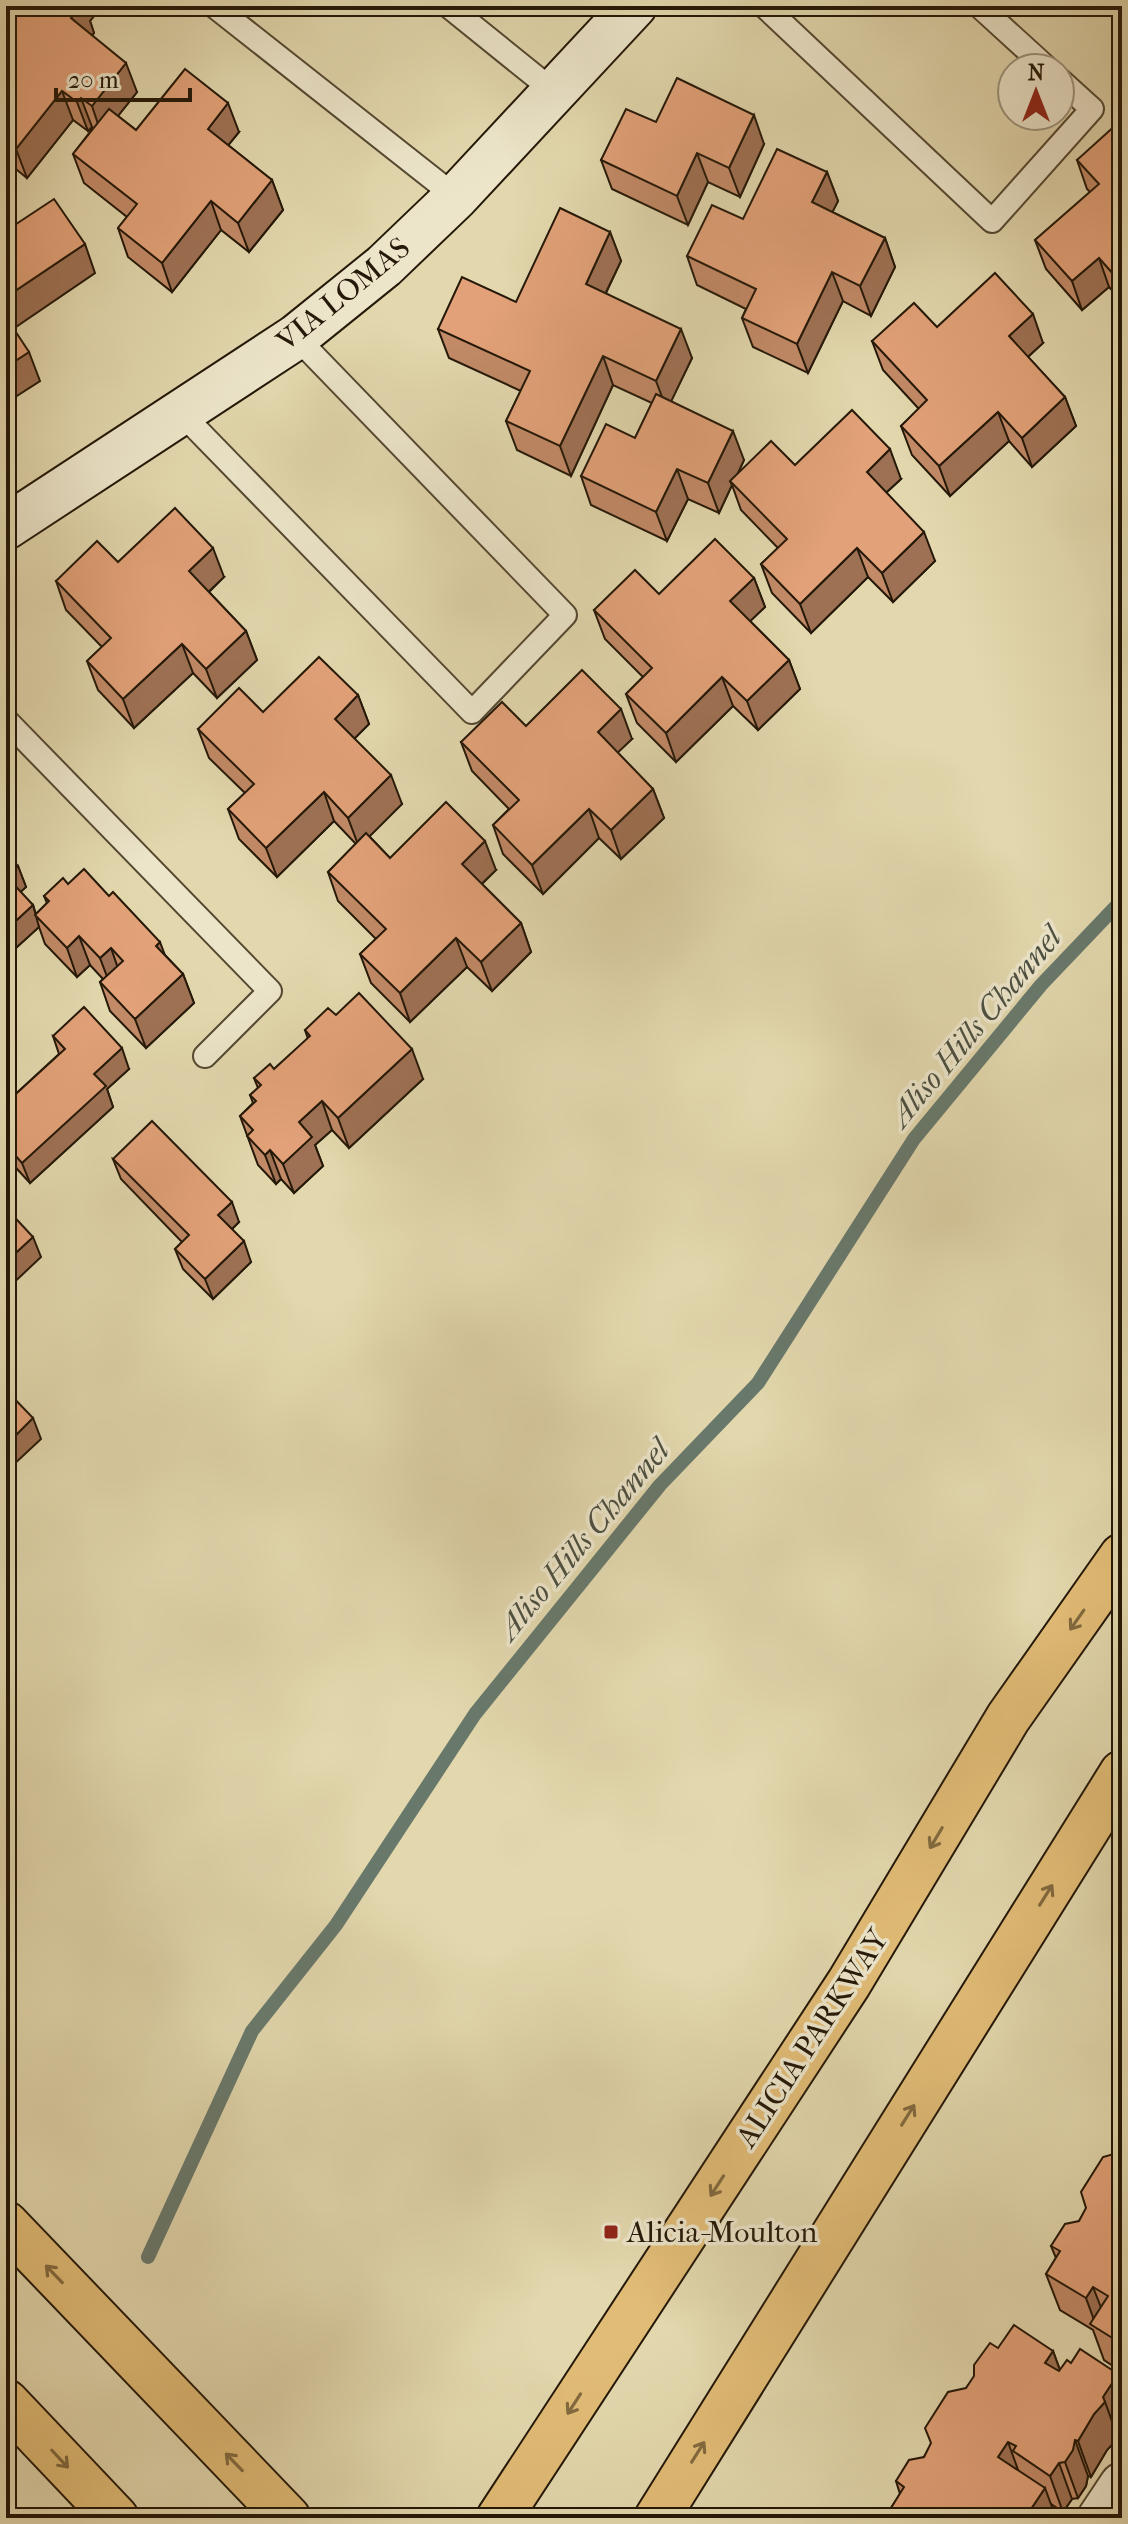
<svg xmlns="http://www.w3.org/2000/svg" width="1128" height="2524" viewBox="0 0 1128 2524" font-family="'IM FELL French Canon',serif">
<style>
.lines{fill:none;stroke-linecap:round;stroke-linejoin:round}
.stream{stroke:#68796c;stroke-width:14}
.lane-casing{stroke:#544831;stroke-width:26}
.street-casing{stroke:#544831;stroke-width:48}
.secondary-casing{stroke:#241808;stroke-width:48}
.primary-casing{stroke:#241808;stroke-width:48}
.lane{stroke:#ece5ca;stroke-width:22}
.street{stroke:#ece5ca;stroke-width:44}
.secondary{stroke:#ece5ca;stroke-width:44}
.primary{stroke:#e1bc76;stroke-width:44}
.wall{fill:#c28a67;stroke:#241808;stroke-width:2}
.shaded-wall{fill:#9e7154;stroke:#241808;stroke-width:2}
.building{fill:#e2a178;stroke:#241808;stroke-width:2}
.oneway{stroke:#826a3f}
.poi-dot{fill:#8f2418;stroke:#ece5ca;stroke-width:3}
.labels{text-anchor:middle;stroke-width:7;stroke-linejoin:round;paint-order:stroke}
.street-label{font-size:30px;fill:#241808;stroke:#ece5ca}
.poi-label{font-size:30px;fill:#241808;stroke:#ece5ca;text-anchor:start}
.water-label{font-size:32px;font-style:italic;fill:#4c5042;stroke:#ece5ca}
</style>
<rect width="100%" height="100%" fill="#e2d7ad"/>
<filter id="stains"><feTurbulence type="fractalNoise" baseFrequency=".0025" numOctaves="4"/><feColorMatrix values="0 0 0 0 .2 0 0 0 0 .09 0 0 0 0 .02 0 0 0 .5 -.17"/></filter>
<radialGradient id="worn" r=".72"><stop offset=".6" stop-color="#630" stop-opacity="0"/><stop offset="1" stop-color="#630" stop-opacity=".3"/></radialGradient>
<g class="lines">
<polyline class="stream" points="148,2257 252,2031 336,1925 475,1714 660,1485 758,1383 914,1139 1041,985 1122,900"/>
<g class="lane-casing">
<g id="lane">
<polyline points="214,6 456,197"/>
<polyline points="448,6 556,93"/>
<polyline points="764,6 992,221 1092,109 1060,80"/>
<polyline points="979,6 1047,68"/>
<polyline points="181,413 472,712 565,615 296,337"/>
<polyline points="6,720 270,991 205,1056"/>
</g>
</g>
<g class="street-casing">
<polyline id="street" points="1100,2518 1122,2485"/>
</g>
<g class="secondary-casing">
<polyline id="secondary" points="6,527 296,337 384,266 456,197 634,6"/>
</g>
<g class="primary-casing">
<g id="primary">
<polyline points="6,2224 288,2518"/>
<polyline points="6,2402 116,2518"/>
<polyline points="499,2518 849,1983 1008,1718 1122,1556"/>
<polyline points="657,2518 1122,1773"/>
</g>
</g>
<use href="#lane" class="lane"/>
<use href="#street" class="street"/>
<use href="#secondary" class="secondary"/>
<use href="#primary" class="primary"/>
</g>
<g class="wall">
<polygon points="6,6 90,6 94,16 90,21 94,33 92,35 137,92 118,116 136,130 239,132 228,145 272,180 283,210 249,252 221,230 172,292 128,257 118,228 127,217 84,183 73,154 93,128 92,127 88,131 73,120 27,178 6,161"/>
<polygon points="656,122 764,144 740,197 708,182 688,225 612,189 601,160"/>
<polygon points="1122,128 1122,301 1109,287 1082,310 1046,269 1035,240 1090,192 1087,189 1077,160"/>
<polygon points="827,172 838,201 832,212 885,238 895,267 871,316 843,301 808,373 753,347 742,318 746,309 697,285 687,256 743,219"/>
<polygon points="610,232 621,261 606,293 692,358 671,401 744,460 737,475 795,465 901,479 886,493 935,561 893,602 868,577 811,633 772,593 761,564 778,548 741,510 732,485 719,513 688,499 667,541 591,505 581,476 635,438 652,403 613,385 571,476 517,450 506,421 521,391 449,358 438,329 516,302"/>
<polygon points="937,327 1043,343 1028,357 1065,397 1076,426 1032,467 1009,441 950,496 912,455 901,426 919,409 883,370 872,341"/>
<polygon points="118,562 224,577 209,592 246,631 257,660 217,698 193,673 134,728 98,690 87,661 102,647 66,610 56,581"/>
<polygon points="754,578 765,607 750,621 789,660 800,689 758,730 733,706 676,762 637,723 626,694 643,677 605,639 594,610 659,594"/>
<polygon points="358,695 369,724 354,739 402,804 369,836 390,858 496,870 482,884 521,923 531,952 492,991 467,967 410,1022 371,983 360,954 376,939 338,901 328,872 356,844 334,821 277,877 239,839 228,809 245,793 209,758 198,729 263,712"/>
<polygon points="526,726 632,739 617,752 653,789 664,818 621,859 599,838 543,894 503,854 493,825 509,809 472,771 461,742"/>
<polygon points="18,866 26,887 20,892 33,905 36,914 47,903 44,896 68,884 165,955 183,974 194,1003 146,1048 110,1011 100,982 103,979 90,965 77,977 45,944 39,927 6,957"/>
<polygon points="336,1015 423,1079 349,1148 332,1130 315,1145 323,1166 294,1193 281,1179 276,1184 258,1165 240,1116 253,1103 250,1095 258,1088 254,1078 274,1069 308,1039 305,1030"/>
<polygon points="53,1036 129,1069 107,1089 113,1107 30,1183 6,1157 6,1103 59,1054"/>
<polygon points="113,1159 239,1222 232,1229 251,1262 213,1299 183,1269 175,1249 182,1242 121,1179"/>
<polygon points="1122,2150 1122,2372 1104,2360 1093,2330 1060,2310 1046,2274 1056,2258 1051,2246 1079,2221"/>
<polygon points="998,2348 1053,2351 1060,2370 1071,2363 1118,2374 1122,2386 1122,2424 1116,2433 1118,2438 1107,2450 1091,2477 1088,2476 1086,2486 1078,2498 1072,2499 1063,2512 1051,2504 1056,2518 894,2518 891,2508 900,2494 896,2481 924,2457 966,2388"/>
</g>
<g class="shaded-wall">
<polygon points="79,6 90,6 94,16 90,21 94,33 82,47 71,18"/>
<polygon points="126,63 137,92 102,136 92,106"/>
<polygon points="62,91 73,120 27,178 16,149"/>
<polygon points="81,98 92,127 88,131 77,102"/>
<polygon points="228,103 239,132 218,158 208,129"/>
<polygon points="754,115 764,144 740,197 729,168"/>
<polygon points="697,153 708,182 688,225 677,196"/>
<polygon points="827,172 838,201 823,231 812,202"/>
<polygon points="272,180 283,210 249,252 238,223"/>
<polygon points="211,201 221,230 172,292 162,263"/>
<polygon points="610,232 621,261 596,313 586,284"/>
<polygon points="885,238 895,267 871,316 860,286"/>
<polygon points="85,244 95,273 7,333 6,329 6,297"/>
<polygon points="1099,258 1109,287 1082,310 1072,281"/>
<polygon points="832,272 843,301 808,373 797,344"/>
<polygon points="1033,314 1043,343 1019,365 1009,336"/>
<polygon points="681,329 692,358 667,410 656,381"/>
<polygon points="29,352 40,381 6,403 6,367"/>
<polygon points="603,356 613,385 571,476 560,446"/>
<polygon points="1065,397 1076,426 1032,467 1022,438"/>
<polygon points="998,412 1009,441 950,496 939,466"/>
<polygon points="733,431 744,460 733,484 730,481 732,485 719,513 708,483"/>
<polygon points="890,449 901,479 877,501 867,472"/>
<polygon points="677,469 688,499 667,541 656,512"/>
<polygon points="924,532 935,561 893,602 882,573"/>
<polygon points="213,548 224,577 200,600 189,571"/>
<polygon points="857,548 868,577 811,633 800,604"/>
<polygon points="754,578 765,607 741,630 730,601"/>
<polygon points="246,631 257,660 217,698 206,669"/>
<polygon points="182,644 193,673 134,728 123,699"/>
<polygon points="789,660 800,689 758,730 747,701"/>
<polygon points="722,677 733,706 676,762 666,733"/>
<polygon points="358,695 369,724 345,748 335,719"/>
<polygon points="621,709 632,739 608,762 598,732"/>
<polygon points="391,775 402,804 359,847 348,818"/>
<polygon points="653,789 664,818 621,859 611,830"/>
<polygon points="324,792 334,821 277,877 266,848"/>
<polygon points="589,809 599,838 543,894 532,865"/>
<polygon points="485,841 496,870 472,893 462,864"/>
<polygon points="18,866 26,887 14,898 7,877"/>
<polygon points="33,905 39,927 6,957 6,930"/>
<polygon points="521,923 531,952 492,991 481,962"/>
<polygon points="79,936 90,965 77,977 67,948"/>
<polygon points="456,938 467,967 410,1022 400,993"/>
<polygon points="160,942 171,971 156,946"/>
<polygon points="111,948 121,977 111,987 100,958"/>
<polygon points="183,974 194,1003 146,1048 135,1019"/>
<polygon points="6,1044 10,1055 6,1058"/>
<polygon points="122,1048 129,1069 107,1089 113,1107 30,1183 22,1163 94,1074"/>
<polygon points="412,1049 423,1079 349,1148 338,1118"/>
<polygon points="322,1101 332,1130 315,1145 323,1166 294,1193 283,1164 299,1122"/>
<polygon points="270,1150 281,1179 276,1184 265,1155"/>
<polygon points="232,1202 239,1222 225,1236 218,1215"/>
<polygon points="33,1237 41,1257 6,1290 6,1262"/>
<polygon points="244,1241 251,1262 213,1299 205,1279"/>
<polygon points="33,1418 41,1439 10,1468 6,1456 6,1445"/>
<polygon points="1093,2287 1107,2323 1097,2328 1086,2298"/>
<polygon points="1053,2351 1066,2387 1045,2363"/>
<polygon points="1118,2374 1122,2386 1122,2424 1116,2433 1103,2397"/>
<polygon points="1105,2402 1118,2438 1107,2450 1091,2477 1078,2441 1094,2414"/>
<polygon points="1075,2440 1088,2476 1086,2486 1078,2498 1065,2462"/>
<polygon points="1008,2442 1021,2478 998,2457"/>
<polygon points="1059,2463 1072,2499 1063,2512 1050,2476"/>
<polygon points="1045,2488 1056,2518 1025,2518"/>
</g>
<g class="building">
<polygon points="6,6 81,6 71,18 126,63 92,106 81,98 77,102 62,91 16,149 6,141"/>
<polygon points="185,69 228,103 208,129 272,180 238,223 211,201 162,263 118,228 137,204 73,154 109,109 136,130"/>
<polygon points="677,78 754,115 729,168 697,153 677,196 601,160 626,109 656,122"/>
<polygon points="1118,123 1122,128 1122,284 1099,258 1072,281 1035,240 1099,184 1077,160"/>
<polygon points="777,149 827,172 812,202 885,238 860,286 832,272 797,344 742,318 756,289 687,256 712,205 743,219"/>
<polygon points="54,199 85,244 6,297 6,228 7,230"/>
<polygon points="560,208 610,232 586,284 681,329 656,381 603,356 560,446 506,421 530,371 438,329 462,277 516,302"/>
<polygon points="995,273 1033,314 1009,336 1065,397 1022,438 998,412 939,466 901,426 927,400 872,341 914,303 937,327"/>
<polygon points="6,317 29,352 6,367"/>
<polygon points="656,394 733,431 708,483 677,469 656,512 581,476 606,424 635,438"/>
<polygon points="852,410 890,449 867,472 924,532 882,573 857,548 800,604 761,564 787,539 730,481 771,441 795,465"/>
<polygon points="175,508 213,548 189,571 246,631 206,669 182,644 123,699 87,661 111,638 56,581 97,541 118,562"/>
<polygon points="715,539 754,578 730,601 789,660 747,701 722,677 666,733 626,694 652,668 594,610 635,570 659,594"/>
<polygon points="319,657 358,695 335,719 391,775 348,818 324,792 266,848 228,809 254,784 198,729 239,688 263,712"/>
<polygon points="582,670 621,709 598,732 653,789 611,830 589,809 532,865 493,825 519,800 461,742 502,702 526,726"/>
<polygon points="446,802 485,841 462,864 521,923 481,962 456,938 400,993 360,954 386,929 328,872 366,833 390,858"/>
<polygon points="6,853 18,866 7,877 33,905 6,930"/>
<polygon points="84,869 109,896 113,892 160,942 156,946 183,974 135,1019 100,982 123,961 111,948 100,958 79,936 67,948 35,915 49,901 44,896 63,878 68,884"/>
<polygon points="359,993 412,1049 338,1118 322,1101 299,1122 312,1137 283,1164 270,1150 265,1155 247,1136 253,1130 240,1116 256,1101 250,1095 261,1085 254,1078 270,1064 274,1069 310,1036 305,1030 328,1008 336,1015"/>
<polygon points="84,1007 122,1048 94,1074 106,1086 22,1163 6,1145 6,1103 65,1049 53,1036"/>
<polygon points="152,1121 232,1202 218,1215 244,1241 205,1279 175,1249 189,1235 113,1159"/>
<polygon points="6,1208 33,1237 6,1262"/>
<polygon points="6,1390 33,1418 6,1445"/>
<polygon points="1122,2150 1122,2344 1090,2324 1108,2296 1093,2287 1086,2298 1046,2274 1060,2251 1051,2246 1065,2224 1079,2221 1086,2208 1081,2192 1103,2157 1121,2152"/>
<polygon points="1014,2325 1053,2351 1045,2363 1059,2371 1067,2360 1071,2363 1080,2349 1118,2374 1103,2397 1105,2402 1094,2414 1078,2441 1075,2440 1073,2450 1065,2462 1059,2463 1050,2476 1013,2451 1016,2446 1008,2442 998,2457 1045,2488 1025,2518 906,2518 891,2508 904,2487 896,2481 909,2460 924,2457 931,2443 925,2428 948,2392 966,2388 974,2376 974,2365 990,2343 998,2348"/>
</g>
<defs><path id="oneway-shaft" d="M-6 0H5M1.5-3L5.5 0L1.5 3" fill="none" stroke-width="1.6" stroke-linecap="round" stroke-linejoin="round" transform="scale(2)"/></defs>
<g class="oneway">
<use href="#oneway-shaft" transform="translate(1077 1620) rotate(125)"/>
<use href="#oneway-shaft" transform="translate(936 1838) rotate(121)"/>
<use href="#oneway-shaft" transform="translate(1046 1895) rotate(-58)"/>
<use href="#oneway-shaft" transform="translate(908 2115) rotate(-58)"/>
<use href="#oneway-shaft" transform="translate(717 2186) rotate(123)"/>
<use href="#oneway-shaft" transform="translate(54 2274) rotate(-134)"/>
<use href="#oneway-shaft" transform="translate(574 2404) rotate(123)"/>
<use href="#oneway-shaft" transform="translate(698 2452) rotate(-58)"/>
<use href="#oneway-shaft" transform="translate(60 2459) rotate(47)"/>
<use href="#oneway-shaft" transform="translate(234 2462) rotate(-134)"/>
</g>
<rect class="poi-dot" x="603" y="2224" width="16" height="16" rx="4"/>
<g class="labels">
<g class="street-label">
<text transform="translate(343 294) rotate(-39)" y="10">VIA LOMAS</text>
<text transform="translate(812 2038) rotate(-57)" y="10">ALICIA PARKWAY</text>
</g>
<g class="poi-label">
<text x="627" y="2242">Alicia-Moulton</text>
</g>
<g class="water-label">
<text transform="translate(975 1026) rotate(-50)" y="11">Aliso Hills Channel</text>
<text transform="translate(583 1539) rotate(-50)" y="11">Aliso Hills Channel</text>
</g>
</g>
<rect width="1128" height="2524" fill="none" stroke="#e2d7ad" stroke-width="32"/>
<rect x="8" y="8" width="1112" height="2508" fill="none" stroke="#241808" stroke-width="4"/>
<rect x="16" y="16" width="1096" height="2492" fill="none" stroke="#241808" stroke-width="2"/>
<g transform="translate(1036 92)"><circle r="38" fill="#ece5ca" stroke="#9c937c" stroke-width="2"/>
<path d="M0-6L14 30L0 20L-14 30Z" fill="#8f2418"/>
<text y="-12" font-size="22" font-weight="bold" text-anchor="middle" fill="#241808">N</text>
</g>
<path d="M56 88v12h134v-12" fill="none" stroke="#241808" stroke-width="4"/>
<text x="68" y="88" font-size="24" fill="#241808" stroke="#ece5ca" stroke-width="6" paint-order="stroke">20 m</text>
<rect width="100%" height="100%" filter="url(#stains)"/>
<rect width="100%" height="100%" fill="url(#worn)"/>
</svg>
